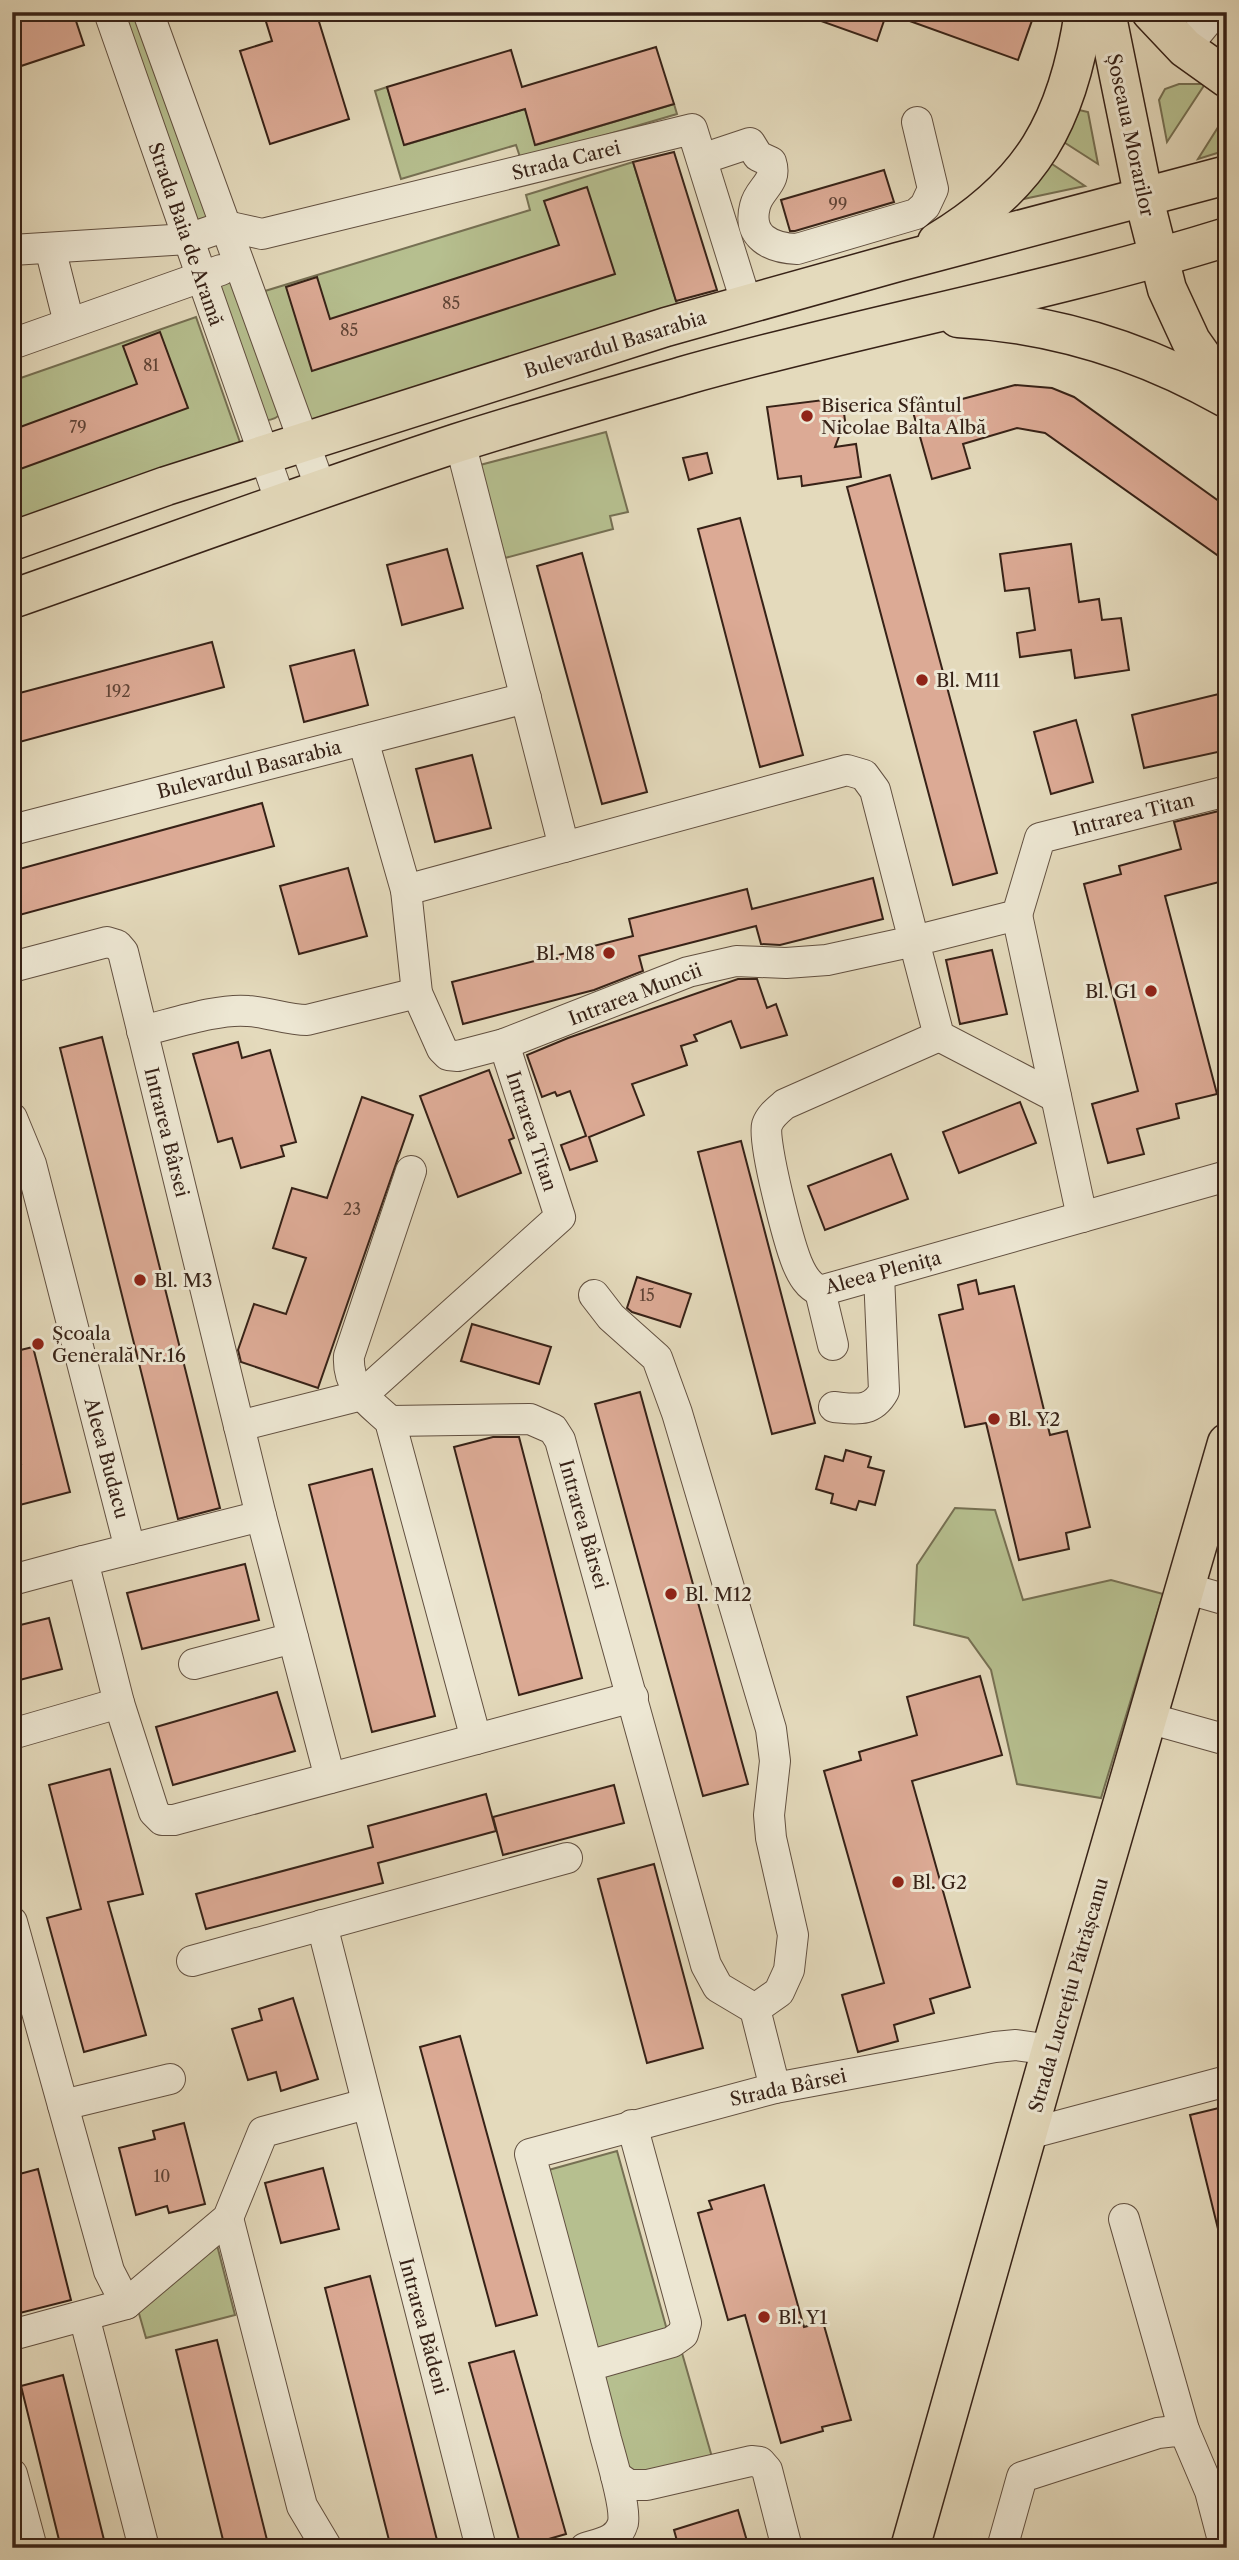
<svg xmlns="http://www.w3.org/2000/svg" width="1239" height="2560" viewBox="0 0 1239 2560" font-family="'Libre Caslon Text',serif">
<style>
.green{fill:#b6bf8f;stroke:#767053;stroke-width:2}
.building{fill:#dcaa95;stroke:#372217;stroke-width:2}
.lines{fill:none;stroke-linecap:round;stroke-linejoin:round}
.minor-casing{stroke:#625040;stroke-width:32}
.major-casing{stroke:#372217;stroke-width:41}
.minor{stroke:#ede7d3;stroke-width:30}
.major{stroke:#e4dabc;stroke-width:38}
.poi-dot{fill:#8f2418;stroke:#ede7d3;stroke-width:2.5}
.labels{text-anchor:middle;stroke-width:6;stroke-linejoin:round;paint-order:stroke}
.number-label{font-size:16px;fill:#604436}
.street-label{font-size:19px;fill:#372217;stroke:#ede7d3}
.poi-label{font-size:19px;fill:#372217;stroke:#ede7d3;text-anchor:start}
</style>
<rect width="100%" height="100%" fill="#e4dabc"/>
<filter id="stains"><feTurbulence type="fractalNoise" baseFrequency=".00286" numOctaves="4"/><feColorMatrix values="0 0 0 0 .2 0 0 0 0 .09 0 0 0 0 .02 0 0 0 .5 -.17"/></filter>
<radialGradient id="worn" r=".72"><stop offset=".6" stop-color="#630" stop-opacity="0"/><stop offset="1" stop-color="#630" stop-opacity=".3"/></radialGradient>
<g class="green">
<polygon points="112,12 142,12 212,214 198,223"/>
<polygon points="1179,84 1205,84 1167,142 1159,100 1165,89"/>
<polygon points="387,87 405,145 525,109 536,145 674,104 677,114 521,160 516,145 401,179 375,91"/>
<polygon points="1079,110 1088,112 1098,164 1059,139"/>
<polygon points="1227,113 1227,150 1198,159"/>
<polygon points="1046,160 1085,186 1019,200"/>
<polygon points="633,162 678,307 311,422 265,291 530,210 526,195"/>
<path d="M 229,280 L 237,282 L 282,412 C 277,419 270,421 262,420 L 215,289 Z"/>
<polygon points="196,317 242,448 12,527 12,381"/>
<polygon points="606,432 628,512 610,516 613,529 505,558 480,465"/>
<polygon points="955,1508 995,1510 1023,1600 1111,1580 1163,1594 1101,1798 1017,1784 991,1670 968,1638 914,1625 917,1565"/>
<polygon points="617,2151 667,2330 594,2350 545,2171"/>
<polygon points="217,2245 235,2315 146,2338 136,2303"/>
<polygon points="682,2353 712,2457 630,2481 600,2377"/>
</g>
<g class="building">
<polygon points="12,12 73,12 84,45 12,69"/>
<polygon points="263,12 316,12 349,119 270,144 240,51 272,41"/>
<polygon points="805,12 887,12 877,41 804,15"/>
<polygon points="893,12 1035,12 1018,60 893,15"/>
<polygon points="656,47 674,104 535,145 525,109 404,145 387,87 511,50 522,87"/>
<polygon points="674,152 717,290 676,301 633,162"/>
<polygon points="884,170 894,202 795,231 790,231 781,200"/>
<polygon points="587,187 615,274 312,371 286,287 317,277 330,319 559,245 544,201"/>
<polygon points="160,332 188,408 12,472 12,430 137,384 123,346"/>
<polygon points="1015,385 1052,388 1074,397 1227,507 1227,562 1045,433 1017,428 963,444 970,468 932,479 913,412"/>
<polygon points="832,399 843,405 845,421 835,447 856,444 861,477 802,486 801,476 778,479 767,407"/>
<polygon points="707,453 712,473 689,480 683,458"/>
<polygon points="890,475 997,873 953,885 847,487"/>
<polygon points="740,518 803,755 760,767 698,529"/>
<polygon points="1071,544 1079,602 1099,599 1102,620 1121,618 1129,670 1075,678 1071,650 1020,657 1017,633 1035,630 1029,588 1005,591 1000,554"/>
<polygon points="447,549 463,608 402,625 387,565"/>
<polygon points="582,553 647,792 602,804 537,566"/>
<polygon points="212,642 224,687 12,744 12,695"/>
<polygon points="354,650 368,705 304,722 290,666"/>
<polygon points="1227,692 1227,750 1144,768 1132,715"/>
<polygon points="1076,720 1093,782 1051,794 1034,732"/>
<polygon points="472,755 491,828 435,842 416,769"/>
<polygon points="262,803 274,846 12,917 12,871"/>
<polygon points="1227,809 1227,880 1165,896 1217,1094 1176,1104 1179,1118 1137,1129 1144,1154 1108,1163 1092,1104 1138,1091 1084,884 1121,874 1119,866 1181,849 1174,822"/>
<polygon points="348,868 367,936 299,954 280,886"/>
<polygon points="873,878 883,919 780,945 761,944 756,926 639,956 643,971 594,990 463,1024 452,982 633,936 629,919 747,889 752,909"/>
<polygon points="992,950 1007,1014 960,1024 946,960"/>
<polygon points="738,979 757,979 767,1008 776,1004 787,1035 741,1048 731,1021 694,1035 697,1041 681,1046 687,1065 632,1084 644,1115 589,1137 597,1161 570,1170 561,1145 586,1136 570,1091 557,1096 555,1092 542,1097 527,1055 568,1038"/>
<polygon points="102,1037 220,1508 178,1519 60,1048"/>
<polygon points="238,1042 242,1058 270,1050 296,1142 281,1146 284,1156 241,1168 232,1138 218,1142 193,1054"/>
<polygon points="489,1070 514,1138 509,1140 521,1173 458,1197 420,1096"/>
<polygon points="362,1097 413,1115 318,1388 241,1362 238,1350 254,1304 286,1314 306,1258 273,1248 292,1188 327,1198"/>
<polygon points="1020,1102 1036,1143 959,1173 943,1132"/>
<polygon points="741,1141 815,1423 772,1434 698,1152"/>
<polygon points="891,1154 908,1199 825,1230 808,1186"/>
<polygon points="637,1277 691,1294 680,1327 632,1312 627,1308"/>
<polygon points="976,1280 979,1294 1014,1286 1050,1435 1067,1431 1090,1527 1066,1533 1069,1549 1019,1560 986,1423 965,1427 939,1315 963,1309 958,1285"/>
<polygon points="472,1324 551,1347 539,1384 461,1361"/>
<polygon points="33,1347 70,1492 12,1507 12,1466 21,1464 12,1431 12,1352"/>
<polygon points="640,1392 748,1784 703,1796 595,1404"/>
<polygon points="493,1437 519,1437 582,1678 519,1695 454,1447"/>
<polygon points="846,1450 871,1457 868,1467 884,1471 875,1505 859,1501 856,1510 831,1503 833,1494 816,1489 825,1456 843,1461"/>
<polygon points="372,1469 435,1716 372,1732 309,1485"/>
<polygon points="245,1564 259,1620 142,1649 127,1593"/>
<polygon points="49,1618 62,1669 12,1682 12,1627"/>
<polygon points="980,1676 1002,1755 912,1781 970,1987 930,1999 934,2013 894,2025 898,2041 858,2052 842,1995 884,1983 824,1771 861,1760 859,1752 917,1735 907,1697"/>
<polygon points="277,1692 295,1751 173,1785 156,1727"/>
<polygon points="110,1769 143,1894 108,1902 146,2035 84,2052 47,1918 81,1909 49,1785"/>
<polygon points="614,1785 624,1823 503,1855 493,1817"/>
<polygon points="486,1794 496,1831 378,1863 383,1883 206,1929 196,1894 373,1847 368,1826"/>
<polygon points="654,1864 703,2048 647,2063 598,1879"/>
<polygon points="293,1998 318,2079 281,2091 276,2072 248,2080 232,2029 262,2020 259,2009"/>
<polygon points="460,2036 537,2315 496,2326 420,2047"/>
<polygon points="1227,2106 1227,2232 1219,2233 1190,2115"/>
<polygon points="184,2123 205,2204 169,2213 167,2206 136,2215 119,2148 155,2139 153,2131"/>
<polygon points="323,2168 339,2229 281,2243 265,2183"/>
<polygon points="38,2169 71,2300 12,2315 12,2176"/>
<polygon points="764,2185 804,2327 823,2322 851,2420 822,2427 823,2431 781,2443 745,2315 728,2320 698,2213 712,2209 709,2201"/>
<polygon points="370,2276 439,2548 391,2548 325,2288"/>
<polygon points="217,2340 269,2548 225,2548 176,2350"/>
<polygon points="514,2351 566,2534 521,2547 469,2363"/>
<polygon points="63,2375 106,2548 61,2548 21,2386"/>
<polygon points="738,2510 749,2548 679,2548 674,2530"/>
</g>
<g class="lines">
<g class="minor-casing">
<g id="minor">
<polyline points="109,12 281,503"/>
<polyline points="148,12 321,489"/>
<polyline points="1185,48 1215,12"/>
<path d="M 702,159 L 750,143 L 758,156 L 771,162 C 778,183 759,188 755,206 C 747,237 771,248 797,249 L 916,214 L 925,206 L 933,189 L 917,122"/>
<polyline points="50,248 69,323"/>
<polyline points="12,250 188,239 226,226 262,234 692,129 747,305"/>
<polyline points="12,344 221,270"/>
<polyline points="460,442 564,847"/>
<polyline points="363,740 406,890"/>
<polygon points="847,770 864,775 875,790 914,941 827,960 786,963 736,961 688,972 504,1044 458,1056 448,1055 442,1049 417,993 406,890"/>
<polyline points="12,830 526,698"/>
<polyline points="1017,915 1082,1217"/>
<polyline points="12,967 107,942 117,945 123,952 261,1516 330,1778"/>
<path d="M 142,1031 C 172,1024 219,1008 248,1011 C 269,1012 287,1020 307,1020 L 417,993"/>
<path d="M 939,1036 L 785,1104 C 778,1110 770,1116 767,1125 C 762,1142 789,1243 797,1263 C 802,1275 808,1286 820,1291 L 1227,1176"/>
<polyline points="1056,1097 939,1036 914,941 1017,915 1040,838 1227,791"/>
<polyline points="12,1118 31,1164 130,1549"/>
<path d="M 411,1171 L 349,1356 C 347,1388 368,1401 390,1421 L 476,1739"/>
<polyline points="820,1291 833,1345"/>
<polyline points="594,1295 611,1317 657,1358 677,1413 771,1729 775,1761 769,1815 771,1838 793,1935 789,1970 779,1992 755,2009"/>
<path d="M 834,1407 C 856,1409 872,1413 884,1391 L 879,1275"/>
<polyline points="390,1421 530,1419 553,1429 560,1440 706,1965 718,1987 755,2009 775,2088"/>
<polyline points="239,1426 362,1395 560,1217 504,1044"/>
<polyline points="261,1516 83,1561 119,1703 154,1812 162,1820 174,1820 633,1697"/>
<polyline points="12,1580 83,1561"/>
<polyline points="1185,1588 1227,1600"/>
<polyline points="194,1664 293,1638"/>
<polyline points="1148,1718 1227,1740"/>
<polyline points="12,1734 119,1703"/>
<polyline points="12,1922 109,2271 126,2304"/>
<polyline points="322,1925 481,2548"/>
<polyline points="192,1961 567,1858"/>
<polyline points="63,2105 170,2079"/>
<polyline points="1028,2134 1227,2081"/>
<polyline points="228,2218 302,2506 327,2548"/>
<polyline points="1124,2219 1184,2430"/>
<polyline points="84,2316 144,2548"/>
<polyline points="12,2335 126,2304 228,2218 263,2132 366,2104"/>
<polyline points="588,2366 672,2342 683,2334 686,2323 632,2125"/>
<polyline points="12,2474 32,2548"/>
<polyline points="616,2476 629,2485 647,2485 751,2461 760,2462 767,2470 787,2548"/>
<path d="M 585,2548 C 601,2543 618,2541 623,2523 C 626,2507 611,2457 606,2439 C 582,2344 556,2249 530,2154 L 775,2088 L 995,2047 L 1016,2045 L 1051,2050"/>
<polyline points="1002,2548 1022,2477 1158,2433 1184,2430 1210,2491 1225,2548"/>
</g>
</g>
<g class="major-casing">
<g id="major">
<polyline points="1106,12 1144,199 1167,289 1191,341 1227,392"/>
<polyline points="1151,12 1185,48 1227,78"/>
<path d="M 937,242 C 1032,185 1068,121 1084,12"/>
<path d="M 958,318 C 1053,323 1143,351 1226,398"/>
<polyline points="12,541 166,486 666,327 898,262 1227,175"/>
<path d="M 12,599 C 160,547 308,492 457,443 C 532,419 608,398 683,376 C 863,325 1048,293 1227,237"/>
<polyline points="910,2548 1051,2050 1227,1443"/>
</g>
</g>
<use href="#minor" class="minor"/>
<use href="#major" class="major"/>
</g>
<g class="poi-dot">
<circle cx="807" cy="416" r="7"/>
<circle cx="922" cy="680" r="7"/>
<circle cx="609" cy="953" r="7"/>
<circle cx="1151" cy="991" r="7"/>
<circle cx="140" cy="1280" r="7"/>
<circle cx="38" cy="1344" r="7"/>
<circle cx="994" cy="1419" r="7"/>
<circle cx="671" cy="1594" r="7"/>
<circle cx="898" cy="1882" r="7"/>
<circle cx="764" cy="2317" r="7"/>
</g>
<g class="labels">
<g class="number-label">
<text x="838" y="210">99</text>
<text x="451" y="309">85</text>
<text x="349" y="336">85</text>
<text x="151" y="371">81</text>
<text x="78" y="433">79</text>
<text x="118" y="697">192</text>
<text x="352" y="1215">23</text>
<text x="647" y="1301">15</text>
<text x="162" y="2182">10</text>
</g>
<g class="street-label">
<text transform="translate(1131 135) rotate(78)" y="7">Șoseaua Morarilor</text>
<text transform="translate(566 160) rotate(-14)" y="7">Strada Carei</text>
<text transform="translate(186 234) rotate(71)" y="7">Strada Baia de Aramă</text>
<text transform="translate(615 344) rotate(-17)" y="7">Bulevardul Basarabia</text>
<text transform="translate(249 769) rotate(-14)" y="7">Bulevardul Basarabia</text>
<text transform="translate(1133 814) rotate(-14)" y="7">Intrarea Titan</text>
<text transform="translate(635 994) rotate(-21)" y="7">Intrarea Muncii</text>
<text transform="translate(532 1131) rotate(72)" y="7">Intrarea Titan</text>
<text transform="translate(167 1132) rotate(76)" y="7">Intrarea Bârsei</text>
<text transform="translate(883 1272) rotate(-15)" y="7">Aleea Plenița</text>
<text transform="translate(107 1458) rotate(75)" y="7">Aleea Budacu</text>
<text transform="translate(584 1524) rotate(74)" y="7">Intrarea Bârsei</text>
<text transform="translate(1068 1995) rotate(-74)" y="7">Strada Lucrețiu Pătrășcanu</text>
<text transform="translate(788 2087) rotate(-12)" y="7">Strada Bârsei</text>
<text transform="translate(424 2326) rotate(75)" y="7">Intrarea Bădeni</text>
</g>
<g class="poi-label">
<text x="821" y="412">Biserica Sfântul<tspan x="821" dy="22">Nicolae Balta Albă</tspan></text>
<text x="936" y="687">Bl. M11</text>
<text x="595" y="960" text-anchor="end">Bl. M8</text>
<text x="1137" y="998" text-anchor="end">Bl. G1</text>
<text x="154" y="1287">Bl. M3</text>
<text x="52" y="1340">Școala<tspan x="52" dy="22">Generală Nr.16</tspan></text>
<text x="1008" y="1426">Bl. Y2</text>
<text x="685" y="1601">Bl. M12</text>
<text x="912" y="1889">Bl. G2</text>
<text x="778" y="2324">Bl. Y1</text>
</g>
</g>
<rect width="1239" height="2560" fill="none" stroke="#e4dabc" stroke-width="42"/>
<rect x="14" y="14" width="1211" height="2532" fill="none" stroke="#372217" stroke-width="3.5"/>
<rect x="21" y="21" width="1197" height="2518" fill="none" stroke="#372217" stroke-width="2"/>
<rect width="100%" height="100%" filter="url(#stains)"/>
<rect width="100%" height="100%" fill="url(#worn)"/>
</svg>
